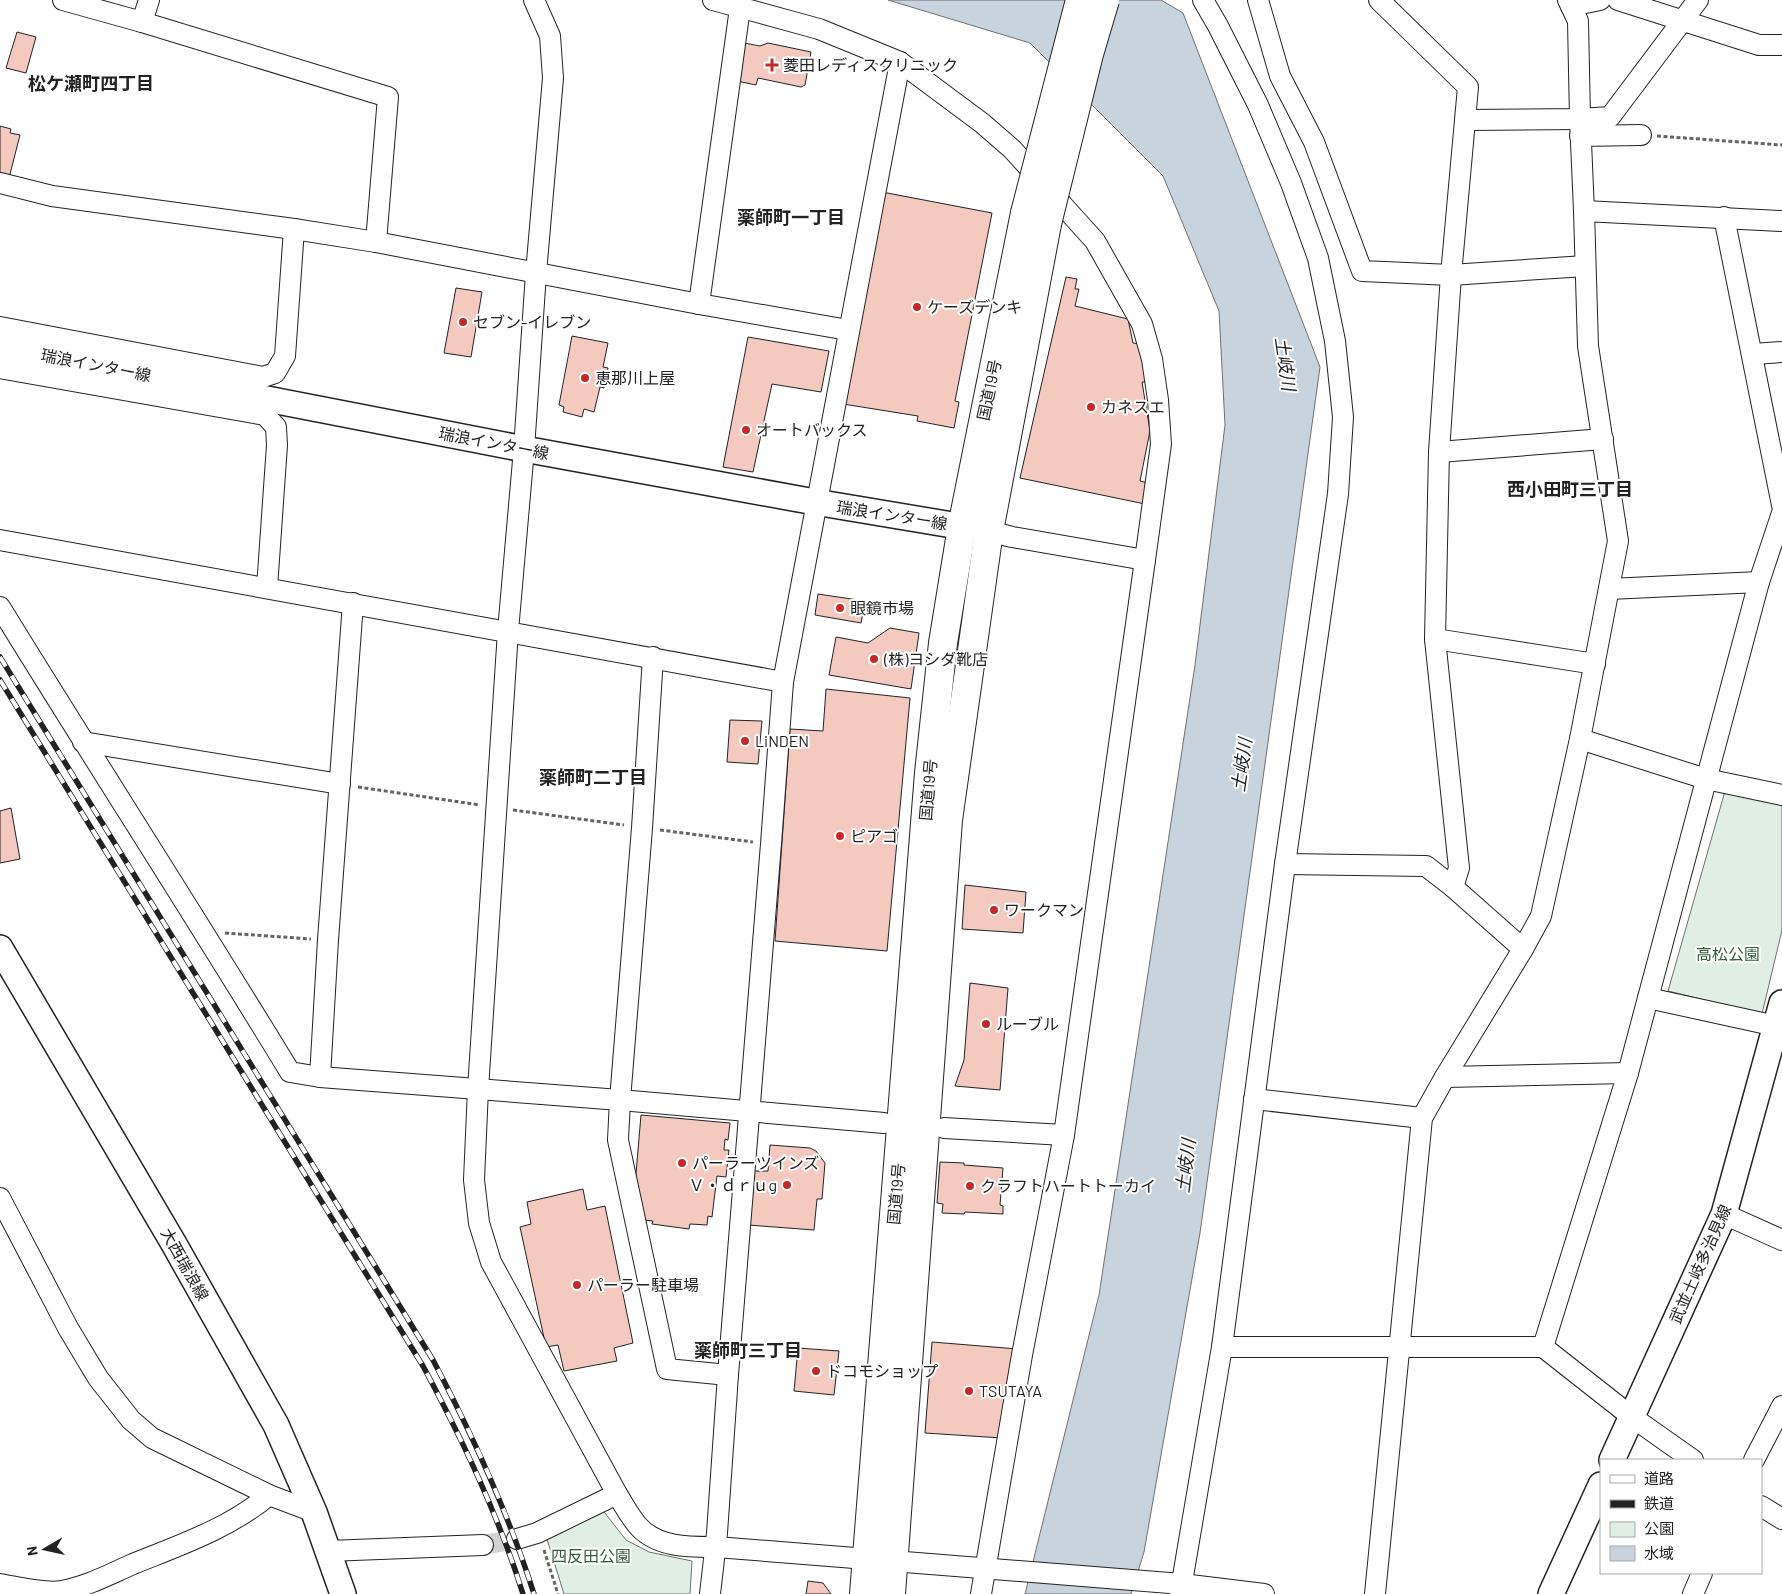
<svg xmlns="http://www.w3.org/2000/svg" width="1782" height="1594" viewBox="0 0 1782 1594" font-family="Barlow,'Noto Sans JP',sans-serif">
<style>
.green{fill:#e0efe3;stroke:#6f6f6f}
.water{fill:#c7d3dd;stroke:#6f6f6f}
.building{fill:#f3c9c0;stroke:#222}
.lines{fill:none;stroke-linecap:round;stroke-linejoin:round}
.minor-tunnel{stroke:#d3d3d3;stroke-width:20;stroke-dasharray:20 10;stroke-linecap:butt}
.minor-casing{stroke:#222;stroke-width:22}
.major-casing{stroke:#222;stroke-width:28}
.highway-casing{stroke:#222;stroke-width:30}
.path{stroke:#646464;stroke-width:3;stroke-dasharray:4 2.5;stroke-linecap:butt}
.minor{stroke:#fff;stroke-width:20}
.major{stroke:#fff;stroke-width:25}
.highway{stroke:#fff;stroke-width:28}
.rail-casing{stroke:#222;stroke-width:5.5}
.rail{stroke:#fff;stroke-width:4;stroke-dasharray:11;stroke-linecap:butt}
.highway-bridge-casing{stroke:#222;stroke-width:30;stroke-linecap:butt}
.highway-bridge{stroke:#fff;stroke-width:28}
.poi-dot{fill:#c62828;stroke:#fff;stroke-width:2}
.labels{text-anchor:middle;stroke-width:4;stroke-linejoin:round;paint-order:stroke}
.poi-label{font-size:16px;fill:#222;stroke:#fff;text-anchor:start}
.street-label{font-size:16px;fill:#222;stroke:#fff}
.park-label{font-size:16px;fill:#2f5e38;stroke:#fff}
.neighbourhood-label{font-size:18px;font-weight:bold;fill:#222;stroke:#fff}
.water-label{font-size:18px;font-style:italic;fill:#222;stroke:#fff}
</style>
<rect width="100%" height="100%" fill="#fff"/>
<g class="green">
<polygon points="1727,784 1782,801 1782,930 1762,1014 1668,991"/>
<polygon points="601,1508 626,1540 649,1552 692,1561 690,1594 564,1594 546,1536"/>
</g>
<polygon class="water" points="888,0 1161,0 1183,13 1320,367 1200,1233 1144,1552 1131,1594 1025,1594 1099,1295 1195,665 1225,425 1219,311 1163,176 1030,43"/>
<g class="building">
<polygon points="17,32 36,37 26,73 6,68"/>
<polygon points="739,42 760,46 768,43 811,52 805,85 801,87 758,78 756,85 732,80"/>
<polygon points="0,126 11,129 10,133 20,135 9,178 0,176"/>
<polygon points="882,192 992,213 955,401 959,402 954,428 917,421 918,416 843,404"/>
<polygon points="1066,277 1077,279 1075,289 1079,289 1075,306 1128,319 1133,343 1141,344 1150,382 1142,382 1150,431 1140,481 1148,483 1145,504 1020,478"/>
<polygon points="456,288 482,292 471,357 444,353"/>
<polygon points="572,336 608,343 603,367 608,368 604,388 600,387 594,412 584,409 582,417 563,412 564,407 559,405"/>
<polygon points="748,337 829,351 821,392 772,384 753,472 723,467"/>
<polygon points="818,594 865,601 861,623 815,615"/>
<polygon points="890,628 919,633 911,689 829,675 836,637 868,643"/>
<polygon points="826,689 910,698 887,951 775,941 790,729 823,731"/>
<polygon points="730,720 762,721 758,764 727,762"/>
<polygon points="11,808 20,859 0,863 0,811"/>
<polygon points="965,885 1026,892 1023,933 962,929"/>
<polygon points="970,983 1008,988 1000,1090 955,1086 964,1060"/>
<polygon points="641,1115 730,1123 728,1140 725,1139 724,1150 729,1150 726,1177 717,1176 712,1217 708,1216 707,1225 690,1224 689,1229 652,1224 653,1221 644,1220 635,1185"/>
<polygon points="770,1145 810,1148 816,1151 825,1163 822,1199 817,1199 814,1230 748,1225 753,1171 768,1171"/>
<polygon points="940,1162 964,1163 964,1165 1003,1168 1000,1205 1003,1206 1003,1214 965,1212 964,1214 942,1213 943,1204 937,1203"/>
<polygon points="583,1189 587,1210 605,1206 633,1343 614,1348 617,1361 564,1371 558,1345 546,1347 520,1227 531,1224 527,1202"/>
<polygon points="932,1342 1018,1349 1002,1438 925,1433"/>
<polygon points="798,1348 839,1351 834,1395 794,1391"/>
<polygon points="808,1581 823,1583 831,1594 806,1594"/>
</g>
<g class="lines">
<polyline class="minor-tunnel" points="483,1545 517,1539"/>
<g class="minor-casing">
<g id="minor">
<polyline points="63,0 142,22 388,97 376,242"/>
<path d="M 534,0 L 550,36 L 553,78 L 536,273 L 524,449 L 508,631 L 478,1089 L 474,1180 L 479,1223 L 491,1262 L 617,1494 C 624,1505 630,1517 639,1527 C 659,1548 690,1547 716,1547 L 1182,1584 L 1264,1594"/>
<polyline points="713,0 819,29 900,62 982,123 1012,149 1095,241 1142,324 1152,359 1158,400 1161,444 1145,560 1064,1135 1022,1355 981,1594"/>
<polyline points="1258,0 1280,76 1314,142 1362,271 1451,275 1585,266"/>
<polyline points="1379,0 1468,87 1451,275 1439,452 1435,639 1459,868 1453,887"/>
<polyline points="1618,0 1759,45 1782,45"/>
<polyline points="1571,6 1600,0"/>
<polyline points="142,22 149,0"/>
<polyline points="1465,120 1580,119 1610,117 1698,0"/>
<polyline points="1580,136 1641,135"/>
<polyline points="0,183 52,196 294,229 376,242 699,304 848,330"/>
<polyline points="1584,211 1782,221"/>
<polyline points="1724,217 1782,505"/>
<polyline points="699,304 740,8"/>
<polyline points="0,327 263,377 275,373 285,356 294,229"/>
<polyline points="1753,354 1782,352"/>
<polyline points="0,368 265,415 276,427 277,445 267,588"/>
<polyline points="1439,452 1603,439"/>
<polyline points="989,531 1012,537 1145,560"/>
<polyline points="0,540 783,682"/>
<polyline points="1609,589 1759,582"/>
<path d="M 0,607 C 96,763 195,916 290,1072 L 320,1077 L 620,1100 L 884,1123"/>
<polyline points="1435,639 1595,664"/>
<polyline points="653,657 642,828 620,1100 618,1140 667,1369 728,1375"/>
<polyline points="1580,739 1706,779 1782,795"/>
<polyline points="83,742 340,784"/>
<polyline points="1285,864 1426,866 1453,887 1523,949"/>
<polyline points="1648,998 1776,1026"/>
<polyline points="320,1077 328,940 353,603"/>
<polyline points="1445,1077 1628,1073"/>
<polyline points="1254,1099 1422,1118"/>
<polyline points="944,1128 1064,1135"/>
<polyline points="0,1198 68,1328 98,1378 131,1420 152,1438 269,1495"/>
<polyline points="1724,1214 1782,1240"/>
<polyline points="1222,1347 1543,1347 1632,1417 1693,1460"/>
<polyline points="1543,1347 1628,1073 1759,582 1782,513"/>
<polyline points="1754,1460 1782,1406"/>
<polyline points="1761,1506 1782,1519"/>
<polyline points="517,1539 537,1533 617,1494"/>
<polyline points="328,1551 483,1545"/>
<path d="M 0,1584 C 17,1587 45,1594 61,1591 C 86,1587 110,1574 133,1564 C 180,1545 230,1528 269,1495 L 314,1512"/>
<polyline points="710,1594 717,1533 728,1375 771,844 783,682 900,62"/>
<polyline points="1180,1594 1222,1347 1285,864 1338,494 1343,417 1335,341 1318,258 1291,183 1258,105 1218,26 1203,0"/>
<polyline points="1375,1594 1422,1118 1445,1077 1523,949 1541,916 1580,739 1618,541 1588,346 1584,211 1580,119 1578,21 1568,0"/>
<polyline points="1693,1594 1702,1573"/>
</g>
</g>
<g class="major-casing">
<g id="major">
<polyline points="0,347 524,449 815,502 982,530"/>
<polyline points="0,948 174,1244 276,1425 314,1512 343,1594"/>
<polyline points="1612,1460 1724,1214 1782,1003"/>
<polyline points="1551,1594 1601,1485"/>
</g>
</g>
<g class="highway-casing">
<g id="highway">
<polyline points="864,1594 929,773 943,643 962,527 1025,213"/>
<polyline points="891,1594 948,820 989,531 1047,224"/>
</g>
</g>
<g class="path">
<polyline points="1657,136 1782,145"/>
<polyline points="358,787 480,805"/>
<polyline points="513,810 624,825"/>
<polyline points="660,830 753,842"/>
<polyline points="225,933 311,939"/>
<polyline points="544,1550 558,1594"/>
</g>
<use href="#minor" class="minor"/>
<use href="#major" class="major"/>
<use href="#highway" class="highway"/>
<g class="rail-casing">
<g id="rail">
<path d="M 0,657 L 433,1360 C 473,1436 508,1512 534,1594"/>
<path d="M 0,680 L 423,1366 C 462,1439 498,1514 523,1594"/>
</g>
</g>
<use href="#rail" class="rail"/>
<g class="highway-bridge-casing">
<g id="highway-bridge">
<polyline points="1025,213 1080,0"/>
<polyline points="1047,224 1089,54 1105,0"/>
</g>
</g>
<use href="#highway-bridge" class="highway-bridge"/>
</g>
<g class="poi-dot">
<path d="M769.5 57.5h5v5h5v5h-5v5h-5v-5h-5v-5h5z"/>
<circle cx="917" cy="307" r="5"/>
<circle cx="463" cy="322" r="5"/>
<circle cx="585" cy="378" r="5"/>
<circle cx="1091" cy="407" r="5"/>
<circle cx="746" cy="430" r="5"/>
<circle cx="840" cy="608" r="5"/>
<circle cx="874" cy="659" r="5"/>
<circle cx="745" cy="741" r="5"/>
<circle cx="840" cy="836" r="5"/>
<circle cx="994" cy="910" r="5"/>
<circle cx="986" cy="1024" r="5"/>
<circle cx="682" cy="1163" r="5"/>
<circle cx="787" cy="1185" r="5"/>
<circle cx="970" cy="1186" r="5"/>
<circle cx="577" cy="1285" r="5"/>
<circle cx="816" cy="1371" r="5"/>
<circle cx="969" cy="1391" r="5"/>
</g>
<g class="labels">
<g class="poi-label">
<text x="783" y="71">菱田レディスクリニック</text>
<text x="927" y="313">ケーズデンキ</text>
<text x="473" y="328">セブン-イレブン</text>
<text x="595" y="384">恵那川上屋</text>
<text x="1101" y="413">カネスエ</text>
<text x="756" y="436">オートバックス</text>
<text x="850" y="614">眼鏡市場</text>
<text x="884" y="665">(株)ヨシダ靴店</text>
<text x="755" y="747">LiNDEN</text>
<text x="850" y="842">ピアゴ</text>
<text x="1004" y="916">ワークマン</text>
<text x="996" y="1030">ルーブル</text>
<text x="692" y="1169">パーラーツインズ</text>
<text x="777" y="1191" text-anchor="end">Ｖ・ｄｒｕg</text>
<text x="980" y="1192">クラフトハートトーカイ</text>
<text x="587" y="1291">パーラー駐車場</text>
<text x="826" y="1377">ドコモショップ</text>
<text x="979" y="1397">TSUTAYA</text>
</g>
<g class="street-label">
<text transform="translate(96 365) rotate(11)" y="6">瑞浪インター線</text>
<text transform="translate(989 390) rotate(-78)" y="6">国道19号</text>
<text transform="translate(494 443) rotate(11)" y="6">瑞浪インター線</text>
<text transform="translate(892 515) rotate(9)" y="6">瑞浪インター線</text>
<text transform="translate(928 790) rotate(-85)" y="6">国道19号</text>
<text transform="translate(896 1194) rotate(-85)" y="6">国道19号</text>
<text transform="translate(185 1264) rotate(61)" y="6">大西瑞浪線</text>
<text transform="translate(1700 1264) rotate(-66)" y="6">武並土岐多治見線</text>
</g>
<g class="park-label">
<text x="1728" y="960">高松公園</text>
<text x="591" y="1562">四反田公園</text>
</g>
<g class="neighbourhood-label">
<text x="91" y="90">松ケ瀬町四丁目</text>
<text x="791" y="224">薬師町一丁目</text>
<text x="1570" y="496">西小田町三丁目</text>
<text x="593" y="784">薬師町二丁目</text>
<text x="748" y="1357">薬師町三丁目</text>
</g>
<g class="water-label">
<text transform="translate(1285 364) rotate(82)" y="6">土岐川</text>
<text transform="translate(1242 765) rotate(-82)" y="6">土岐川</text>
<text transform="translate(1186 1166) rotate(-83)" y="6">土岐川</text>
</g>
</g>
<rect x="1600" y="1459" width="162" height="115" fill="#ffffff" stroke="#a7a7a7"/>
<rect x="1610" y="1475" width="25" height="8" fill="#ffffff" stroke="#a7a7a7"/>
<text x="1644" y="1484" font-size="15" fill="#222222">道路</text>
<rect x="1610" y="1500" width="25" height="8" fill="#222222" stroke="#a7a7a7"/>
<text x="1644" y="1509" font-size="15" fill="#222222">鉄道</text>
<rect x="1610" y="1522" width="25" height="15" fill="#e0efe3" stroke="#a7a7a7"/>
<text x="1644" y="1534" font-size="15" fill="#222222">公園</text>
<rect x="1610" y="1546" width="25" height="15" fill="#c7d3dd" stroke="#a7a7a7"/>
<text x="1644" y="1559" font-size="15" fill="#222222">水域</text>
<g transform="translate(45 1549) rotate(261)" stroke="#ffffff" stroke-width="4" paint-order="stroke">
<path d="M0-4L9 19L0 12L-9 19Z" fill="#222222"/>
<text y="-8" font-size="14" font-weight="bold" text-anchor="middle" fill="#222222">N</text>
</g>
</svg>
